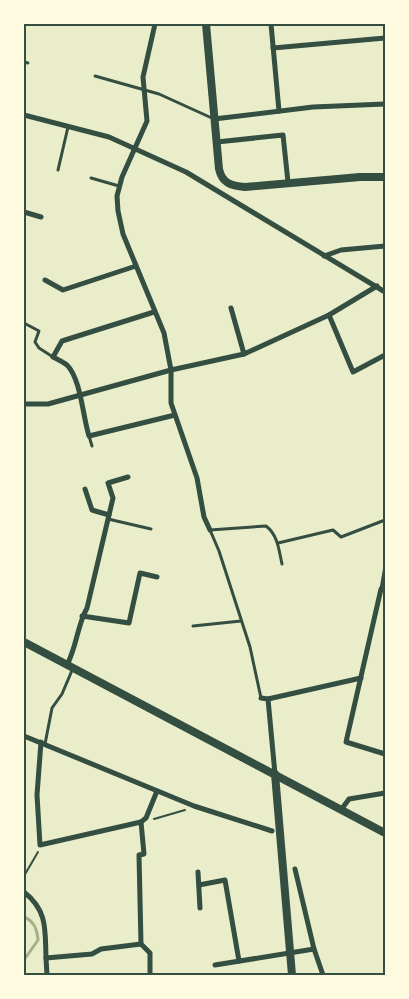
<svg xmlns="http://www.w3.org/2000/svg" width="409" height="999" viewBox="0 0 409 999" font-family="'Noto Serif',serif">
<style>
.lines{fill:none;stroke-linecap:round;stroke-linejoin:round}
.stream{stroke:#a3b18a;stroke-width:3}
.path{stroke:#344e41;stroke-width:2}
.service{stroke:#344e41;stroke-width:3}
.minor{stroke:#344e41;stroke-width:5}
.tertiary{stroke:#344e41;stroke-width:8}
.neatline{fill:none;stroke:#344e41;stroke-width:2}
</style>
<rect width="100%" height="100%" fill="#e9edc9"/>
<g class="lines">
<path class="stream" d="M 24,917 C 34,921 37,929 38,940 L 24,960"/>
<g class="path">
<polyline points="154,819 185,810"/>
<polyline points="24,876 38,852"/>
</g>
<g class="service">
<polyline points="24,62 28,63"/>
<polyline points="95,76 159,94 214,119"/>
<polyline points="58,170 68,127"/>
<polyline points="91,178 119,186"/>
<polyline points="24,323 39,331 35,342 39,348 53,357"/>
<polyline points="89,436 92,446"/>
<polyline points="108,519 151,529"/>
<polyline points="278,543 333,530 341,537 385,520"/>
<polyline points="381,589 385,566"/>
<polyline points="193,626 241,621"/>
<path d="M 261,698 L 250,647 L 219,551 L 210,530 L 266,526 C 278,535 279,551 282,564"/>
<polyline points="45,744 52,708 62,694 73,668"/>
</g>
<g class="minor">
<polyline points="155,24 143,77 147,121 122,177 117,196 118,211 123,234 164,333 171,370 171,403 197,478 204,517 210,530"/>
<polyline points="271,24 279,111"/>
<polyline points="273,48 385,38"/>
<polyline points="24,115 109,137 186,172 385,292"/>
<polyline points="214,119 313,107 385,104"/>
<polyline points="217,142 283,135 288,182"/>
<polyline points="24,212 41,217"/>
<polyline points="324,256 341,250 385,246"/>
<polyline points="45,280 63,290 136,266"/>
<polyline points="231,308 244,354"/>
<path d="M 154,312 L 62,341 L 53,357 C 57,359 63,362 67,365 C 81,379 83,418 89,436 L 175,415"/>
<polyline points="329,315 353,372 385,355"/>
<polyline points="24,404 48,404 171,370 244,354 329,315 377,286"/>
<polyline points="85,489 92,510 109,515"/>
<polyline points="381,589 346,742 385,754"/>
<polyline points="82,616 129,623 140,573 157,577"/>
<path d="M 67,665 C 77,646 77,626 87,608 L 113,498 L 108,483 L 128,477"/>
<polyline points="261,698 268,699 361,678"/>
<polyline points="268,699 275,774"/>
<polyline points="24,736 194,806 272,831"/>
<polyline points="41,742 37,795 40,845 141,822 146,818 157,791"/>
<polyline points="341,810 349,799 385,793"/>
<polyline points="141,822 144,854 139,855 141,944"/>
<polyline points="295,869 314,949 323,975"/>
<polyline points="198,872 200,908"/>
<polyline points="199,885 225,880 239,961"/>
<path d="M 24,892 C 48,911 45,930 46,958 L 92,954 L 101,949 L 141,944 L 150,953 L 150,975"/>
<polyline points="46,958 47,975"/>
<polyline points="215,965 314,949"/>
</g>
<g class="tertiary">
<path d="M 206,24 L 219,169 C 222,183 231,186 245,187 L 360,177 L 385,177"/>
<polyline points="24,642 385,833"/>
<polyline points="275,774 292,975"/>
</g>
</g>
<rect width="409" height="999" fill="none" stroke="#fefae0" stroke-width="50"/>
<rect x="25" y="25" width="359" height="949" class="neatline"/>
</svg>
